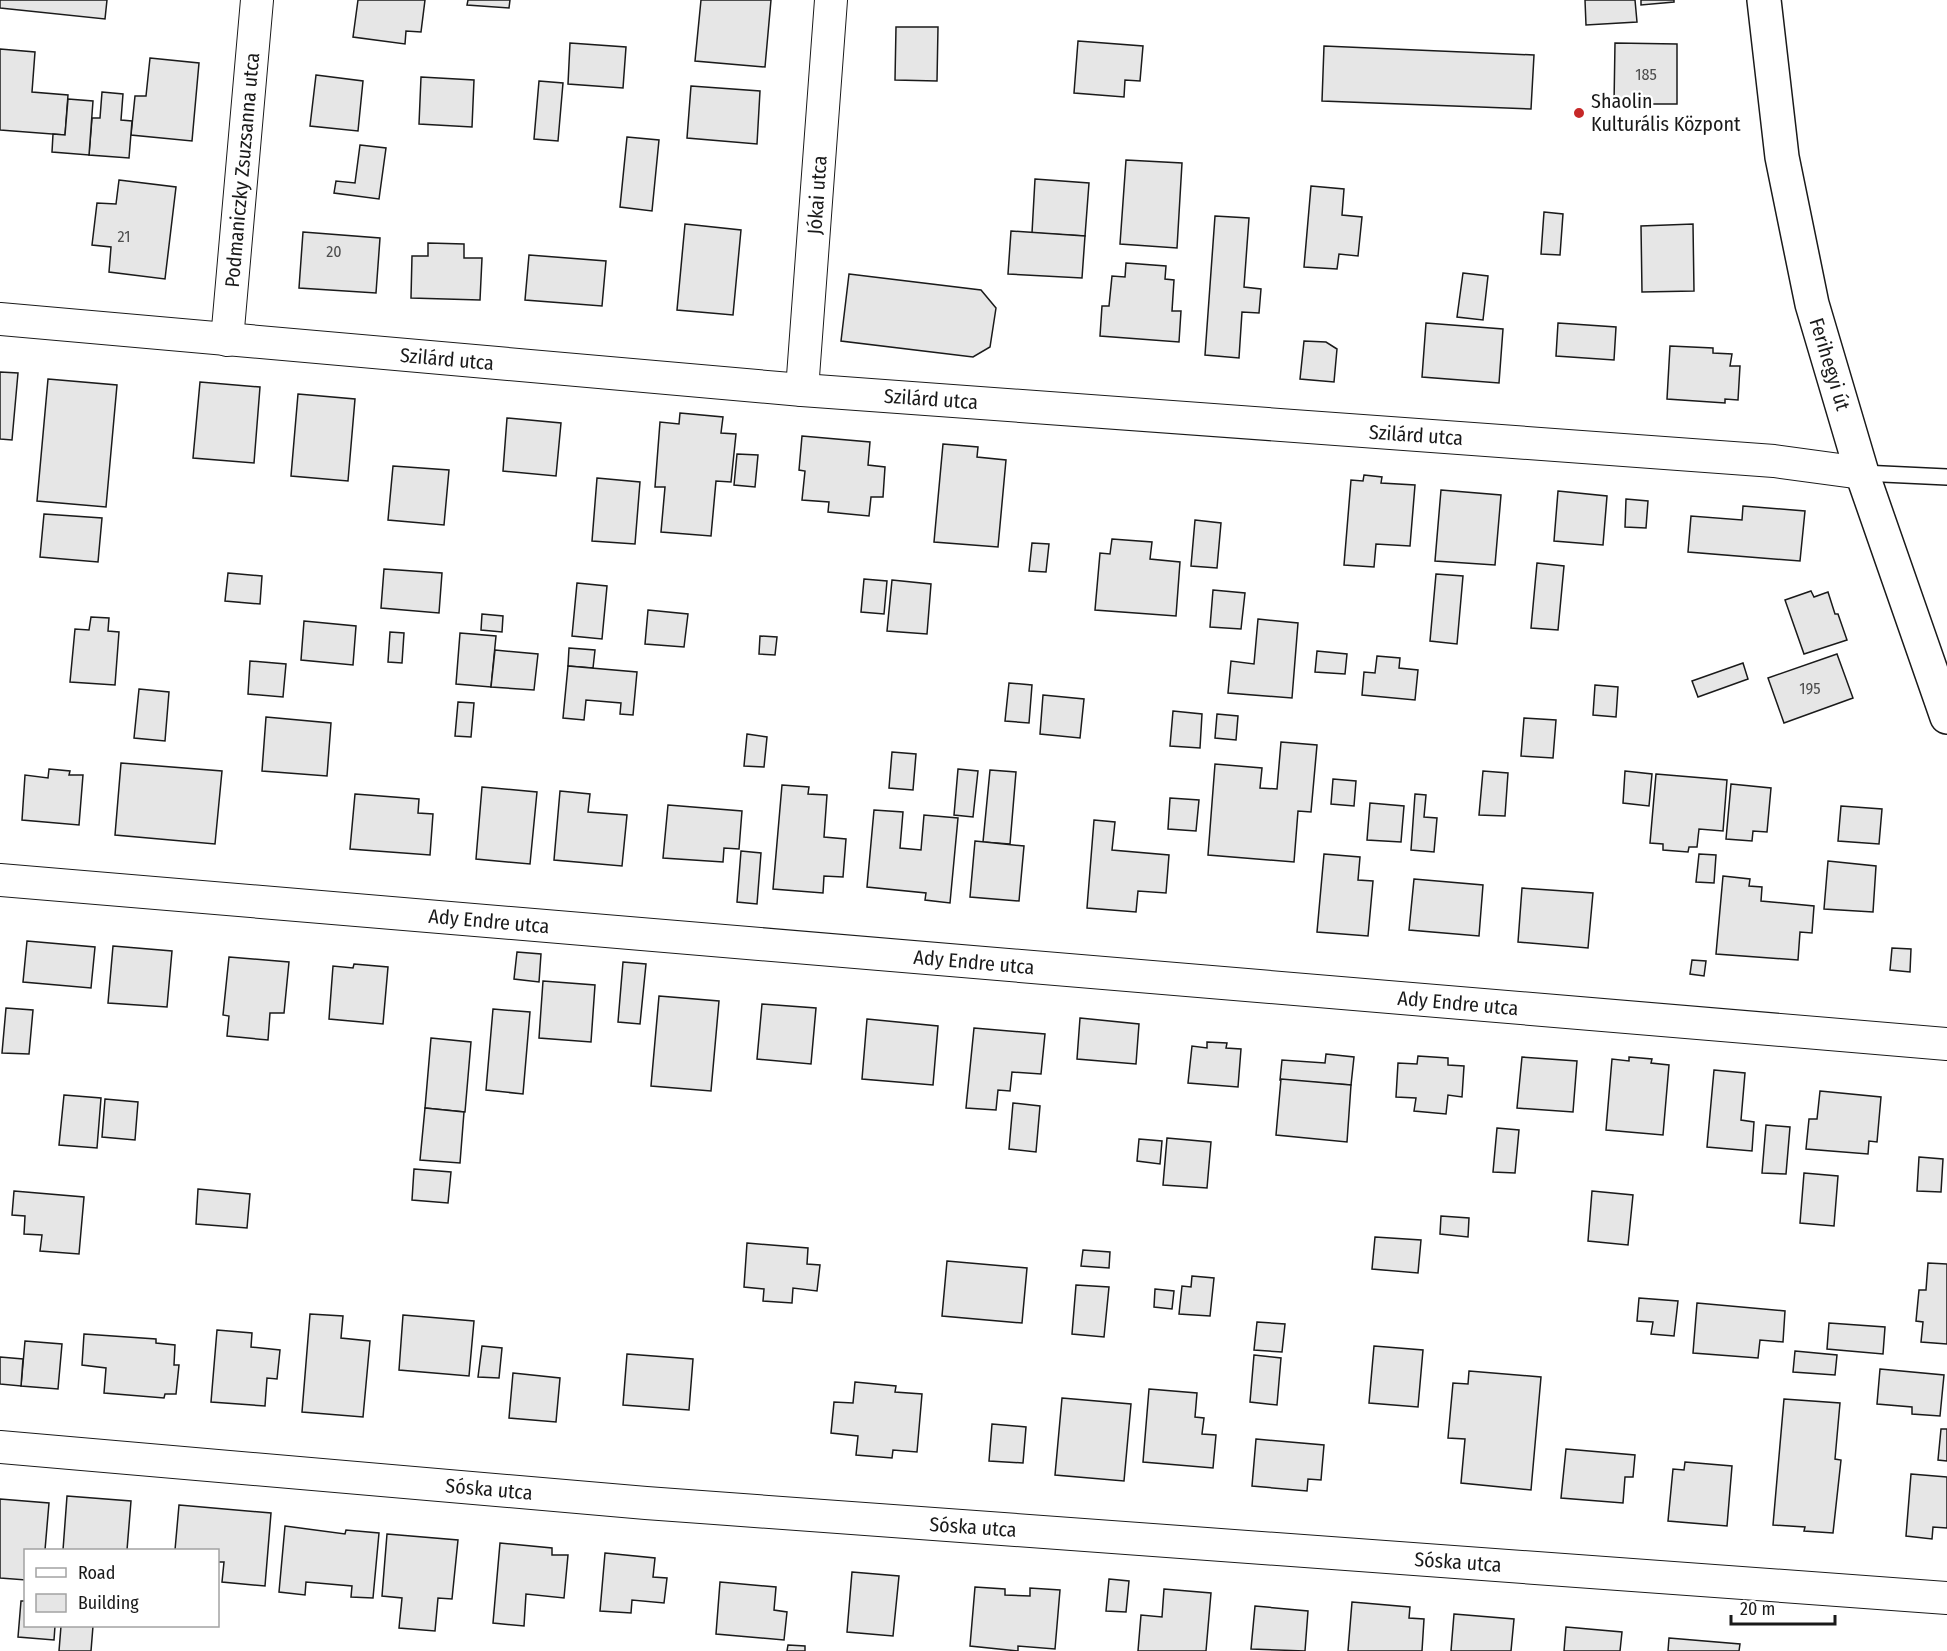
<svg xmlns="http://www.w3.org/2000/svg" width="1947" height="1651" viewBox="0 0 1947 1651" font-family="'Fira Sans Condensed',sans-serif">
<style>
.building{fill:#e6e6e6;stroke:#1a1a1a;stroke-width:1.5}
.lines{fill:none;stroke-linecap:round;stroke-linejoin:round}
.service-casing{stroke:#1a1a1a;stroke-width:18}
.minor-casing{stroke:#1a1a1a;stroke-width:34}
.secondary-casing{stroke:#1a1a1a;stroke-width:36}
.service{stroke:#fff;stroke-width:15}
.minor{stroke:#fff;stroke-width:32}
.secondary{stroke:#fff;stroke-width:33}
.poi-dot{fill:#c62828;stroke:#fff;stroke-width:2}
.labels{text-anchor:middle;stroke-width:4.5;stroke-linejoin:round;paint-order:stroke}
.number-label{font-size:16px;fill:#4d4d4d}
.poi-label{font-size:20px;fill:#1a1a1a;stroke:#fff;text-anchor:start}
.street-label{font-size:20px;fill:#1a1a1a;stroke:#fff}
</style>
<rect width="100%" height="100%" fill="#fff"/>
<g class="building">
<polygon points="0,0 107,0 105,19 0,8"/>
<polygon points="358,0 425,0 421,32 406,31 405,44 353,37"/>
<polygon points="468,0 510,0 509,8 467,5"/>
<polygon points="701,0 771,0 765,67 695,61"/>
<polygon points="1585,0 1635,0 1637,22 1586,25"/>
<polygon points="1641,0 1674,0 1674,2 1641,5"/>
<polygon points="896,27 938,27 937,81 895,80"/>
<polygon points="1078,41 1143,46 1140,81 1125,80 1124,97 1074,93"/>
<polygon points="570,43 626,47 623,88 568,84"/>
<polygon points="1615,43 1677,44 1677,104 1614,104"/>
<polygon points="1324,46 1534,55 1531,109 1322,101"/>
<polygon points="0,49 35,52 32,92 68,95 65,135 0,130"/>
<polygon points="150,58 199,63 192,141 131,135 135,96 146,96"/>
<polygon points="316,75 363,81 358,131 310,126"/>
<polygon points="421,77 474,80 472,127 419,124"/>
<polygon points="539,81 563,83 558,141 534,139"/>
<polygon points="691,86 760,91 757,144 687,138"/>
<polygon points="102,92 123,94 121,120 132,121 129,158 89,155 92,118 100,118"/>
<polygon points="68,99 93,101 89,155 52,152 53,134 65,135"/>
<polygon points="627,137 659,140 652,211 620,207"/>
<polygon points="360,145 386,148 379,199 334,193 336,181 355,183"/>
<polygon points="1126,160 1182,163 1177,248 1120,244"/>
<polygon points="1035,179 1089,183 1085,236 1032,233"/>
<polygon points="119,180 176,187 165,279 109,272 111,247 92,245 97,203 116,204"/>
<polygon points="1311,186 1344,189 1342,215 1362,217 1358,256 1339,254 1337,269 1304,267"/>
<polygon points="1544,212 1563,214 1560,255 1541,254"/>
<polygon points="1215,216 1249,218 1244,287 1261,289 1259,313 1242,312 1239,358 1205,355"/>
<polygon points="685,224 741,230 733,315 677,310"/>
<polygon points="1693,224 1694,291 1642,292 1641,226"/>
<polygon points="1011,231 1085,236 1082,278 1008,274"/>
<polygon points="303,232 380,238 376,293 299,288"/>
<polygon points="428,243 464,244 464,258 482,258 480,300 411,298 412,256 428,256"/>
<polygon points="529,255 606,261 602,306 525,300"/>
<polygon points="1126,263 1166,266 1165,279 1174,280 1172,311 1181,311 1179,342 1100,336 1102,306 1109,306 1112,276 1125,277"/>
<polygon points="1463,273 1488,276 1483,320 1457,317"/>
<polygon points="849,274 981,290 996,308 990,347 973,357 841,341"/>
<polygon points="1426,323 1503,329 1499,383 1422,377"/>
<polygon points="1558,323 1616,327 1614,360 1556,356"/>
<polygon points="1304,341 1326,342 1337,349 1334,382 1300,379"/>
<polygon points="1670,346 1713,348 1713,353 1732,354 1730,366 1740,366 1738,400 1725,399 1725,403 1667,399"/>
<polygon points="0,372 18,373 12,440 0,439"/>
<polygon points="48,379 117,385 106,507 37,501"/>
<polygon points="200,382 260,387 254,463 193,458"/>
<polygon points="298,394 355,399 348,481 291,476"/>
<polygon points="680,413 723,417 721,433 736,434 731,482 716,481 711,536 661,532 665,487 655,487 660,422 679,424"/>
<polygon points="507,418 561,423 556,476 503,471"/>
<polygon points="802,436 870,442 868,465 885,467 883,497 871,497 869,516 828,512 829,502 802,500 805,471 799,470"/>
<polygon points="943,444 978,447 977,457 1006,460 998,547 934,542"/>
<polygon points="737,454 758,455 755,487 734,485"/>
<polygon points="393,466 449,470 444,525 388,520"/>
<polygon points="1364,475 1382,477 1381,483 1415,485 1410,546 1376,544 1374,567 1344,565 1351,480 1363,481"/>
<polygon points="597,478 640,482 635,544 592,541"/>
<polygon points="1441,490 1501,495 1495,565 1435,561"/>
<polygon points="1558,491 1607,496 1603,545 1554,541"/>
<polygon points="1626,499 1648,501 1646,528 1625,527"/>
<polygon points="1743,506 1805,511 1800,561 1688,552 1691,516 1742,520"/>
<polygon points="44,514 102,518 98,562 40,557"/>
<polygon points="1195,520 1221,523 1217,568 1191,566"/>
<polygon points="1112,539 1152,542 1150,559 1180,562 1176,616 1095,610 1100,553 1110,554"/>
<polygon points="1032,543 1049,544 1046,572 1029,571"/>
<polygon points="1537,563 1564,566 1558,630 1531,628"/>
<polygon points="384,569 442,573 439,613 381,608"/>
<polygon points="228,573 262,576 260,604 225,601"/>
<polygon points="1436,574 1463,576 1457,644 1430,641"/>
<polygon points="864,579 887,581 884,614 861,612"/>
<polygon points="892,580 931,584 927,634 887,631"/>
<polygon points="577,583 607,586 602,639 572,636"/>
<polygon points="1213,590 1245,593 1241,629 1210,627"/>
<polygon points="1811,591 1814,597 1828,592 1835,614 1838,614 1847,640 1804,654 1785,600"/>
<polygon points="648,610 688,614 684,647 645,644"/>
<polygon points="482,614 503,616 502,632 481,630"/>
<polygon points="91,617 109,618 108,631 119,632 115,685 70,682 75,629 89,630"/>
<polygon points="1258,619 1298,623 1292,698 1228,693 1231,661 1254,664"/>
<polygon points="304,621 356,626 353,665 301,660"/>
<polygon points="390,632 404,633 402,663 388,662"/>
<polygon points="460,633 496,636 491,687 456,684"/>
<polygon points="760,636 777,637 775,655 759,654"/>
<polygon points="569,648 595,650 593,668 568,666"/>
<polygon points="495,650 538,654 534,690 491,687"/>
<polygon points="1317,651 1347,654 1345,674 1315,672"/>
<polygon points="1837,654 1853,698 1784,723 1768,678"/>
<polygon points="1377,656 1400,658 1399,668 1418,670 1415,700 1362,695 1364,672 1375,673"/>
<polygon points="250,661 286,664 283,697 248,694"/>
<polygon points="1743,663 1748,679 1698,697 1692,681"/>
<polygon points="568,666 637,672 633,715 620,714 621,703 586,700 584,720 563,718"/>
<polygon points="1009,683 1032,685 1029,723 1005,721"/>
<polygon points="1595,685 1618,687 1616,717 1593,715"/>
<polygon points="139,689 169,692 165,741 134,738"/>
<polygon points="1043,695 1084,699 1080,738 1040,734"/>
<polygon points="458,702 474,703 471,737 455,736"/>
<polygon points="1173,711 1202,714 1200,748 1170,746"/>
<polygon points="1217,714 1238,716 1236,740 1215,738"/>
<polygon points="266,717 331,723 327,776 262,771"/>
<polygon points="1524,718 1556,720 1553,758 1521,756"/>
<polygon points="747,734 767,737 764,767 744,766"/>
<polygon points="1281,742 1317,745 1311,812 1298,811 1294,862 1208,855 1215,764 1262,768 1260,788 1277,789"/>
<polygon points="892,752 916,754 913,790 889,788"/>
<polygon points="121,763 222,771 215,844 115,835"/>
<polygon points="49,769 70,771 69,775 83,775 79,825 22,820 25,775 48,778"/>
<polygon points="958,769 978,771 973,817 954,815"/>
<polygon points="990,770 1016,772 1010,844 983,842"/>
<polygon points="1483,771 1508,773 1505,816 1479,815"/>
<polygon points="1625,771 1652,774 1649,806 1623,803"/>
<polygon points="1656,774 1727,780 1723,831 1699,829 1697,847 1689,847 1688,852 1663,850 1663,844 1650,843"/>
<polygon points="1333,779 1356,781 1354,806 1331,804"/>
<polygon points="1731,784 1771,788 1767,832 1753,831 1752,841 1726,839"/>
<polygon points="782,785 809,787 808,794 827,795 824,837 846,839 843,877 824,876 823,893 773,889"/>
<polygon points="482,787 537,792 530,864 476,859"/>
<polygon points="560,791 590,794 588,812 627,815 622,866 554,860"/>
<polygon points="355,794 419,799 418,813 433,814 430,855 350,849"/>
<polygon points="1415,794 1426,795 1424,817 1437,818 1434,852 1411,850"/>
<polygon points="1170,798 1199,800 1196,831 1168,829"/>
<polygon points="1370,803 1404,806 1401,842 1367,840"/>
<polygon points="668,805 742,811 739,849 724,848 723,862 663,858"/>
<polygon points="1841,806 1882,809 1879,844 1838,841"/>
<polygon points="874,810 903,812 900,848 921,850 924,815 958,818 950,903 925,900 926,893 867,887"/>
<polygon points="1094,820 1115,822 1112,850 1169,855 1166,893 1138,891 1136,912 1087,908"/>
<polygon points="975,841 1024,846 1019,901 970,897"/>
<polygon points="741,851 761,853 757,904 737,902"/>
<polygon points="1324,854 1360,857 1358,880 1373,881 1368,936 1317,932"/>
<polygon points="1699,854 1716,855 1714,883 1696,882"/>
<polygon points="1828,861 1876,866 1873,912 1824,909"/>
<polygon points="1723,876 1750,879 1749,886 1762,887 1761,901 1814,906 1812,933 1800,932 1798,960 1716,954"/>
<polygon points="1414,879 1483,885 1479,936 1409,930"/>
<polygon points="1522,888 1593,893 1588,948 1518,942"/>
<polygon points="27,941 95,947 91,988 23,982"/>
<polygon points="113,946 172,951 167,1007 108,1003"/>
<polygon points="1892,948 1911,949 1910,972 1890,970"/>
<polygon points="517,952 541,954 539,982 514,979"/>
<polygon points="229,957 289,962 284,1013 270,1013 268,1040 227,1036 229,1016 223,1015"/>
<polygon points="1692,960 1706,961 1704,976 1690,974"/>
<polygon points="623,962 646,964 640,1024 618,1022"/>
<polygon points="354,964 388,967 383,1024 329,1019 333,966 353,968"/>
<polygon points="543,981 595,985 591,1042 539,1038"/>
<polygon points="659,996 719,1001 711,1091 651,1086"/>
<polygon points="762,1004 816,1008 811,1064 757,1059"/>
<polygon points="6,1008 33,1010 29,1054 2,1053"/>
<polygon points="493,1009 530,1012 523,1094 486,1090"/>
<polygon points="1080,1018 1139,1024 1136,1064 1077,1059"/>
<polygon points="867,1019 938,1026 933,1085 862,1079"/>
<polygon points="974,1028 1045,1034 1041,1074 1012,1072 1010,1091 998,1090 996,1110 966,1108"/>
<polygon points="431,1038 471,1042 465,1112 425,1108"/>
<polygon points="1207,1042 1227,1043 1226,1048 1241,1049 1238,1087 1188,1083 1192,1046 1207,1048"/>
<polygon points="1326,1054 1354,1057 1351,1085 1280,1080 1282,1060 1325,1063"/>
<polygon points="1418,1056 1448,1058 1448,1065 1464,1066 1462,1097 1448,1095 1446,1114 1414,1111 1416,1098 1396,1097 1398,1063 1417,1064"/>
<polygon points="1522,1057 1577,1061 1573,1112 1517,1108"/>
<polygon points="1629,1057 1652,1059 1651,1063 1669,1065 1663,1135 1606,1130 1612,1059 1629,1061"/>
<polygon points="1714,1070 1745,1073 1741,1120 1754,1122 1752,1151 1707,1147"/>
<polygon points="1281,1079 1351,1085 1347,1142 1276,1135"/>
<polygon points="1820,1091 1881,1097 1877,1142 1869,1141 1868,1154 1806,1149 1809,1119 1817,1119"/>
<polygon points="64,1095 101,1098 97,1148 59,1145"/>
<polygon points="105,1099 138,1102 135,1140 102,1137"/>
<polygon points="1013,1103 1040,1106 1036,1152 1009,1149"/>
<polygon points="425,1108 464,1112 460,1163 420,1160"/>
<polygon points="1766,1125 1790,1127 1786,1174 1762,1173"/>
<polygon points="1497,1128 1519,1130 1515,1173 1493,1172"/>
<polygon points="1167,1138 1211,1142 1207,1188 1163,1185"/>
<polygon points="1139,1139 1162,1141 1160,1164 1137,1161"/>
<polygon points="1919,1157 1943,1159 1941,1192 1917,1191"/>
<polygon points="414,1169 451,1172 448,1203 412,1200"/>
<polygon points="1804,1173 1838,1176 1834,1226 1800,1223"/>
<polygon points="198,1189 250,1194 247,1228 196,1224"/>
<polygon points="14,1191 84,1197 79,1254 40,1251 42,1235 24,1234 25,1216 12,1215"/>
<polygon points="1592,1191 1633,1195 1628,1245 1588,1241"/>
<polygon points="1441,1216 1469,1218 1468,1237 1440,1234"/>
<polygon points="1375,1237 1421,1240 1418,1273 1372,1269"/>
<polygon points="747,1243 808,1248 807,1264 820,1265 817,1291 793,1288 792,1303 763,1301 764,1289 744,1287"/>
<polygon points="1083,1250 1110,1252 1109,1268 1081,1266"/>
<polygon points="947,1261 1027,1268 1022,1323 942,1316"/>
<polygon points="1928,1263 1947,1264 1947,1344 1921,1342 1923,1322 1916,1321 1919,1290 1926,1290"/>
<polygon points="1192,1276 1214,1278 1210,1316 1179,1314 1182,1286 1191,1287"/>
<polygon points="1076,1285 1109,1287 1104,1337 1072,1334"/>
<polygon points="1155,1289 1174,1291 1172,1309 1154,1307"/>
<polygon points="1639,1298 1678,1301 1674,1336 1651,1334 1653,1322 1637,1321"/>
<polygon points="1697,1303 1785,1311 1783,1342 1760,1340 1758,1358 1693,1353"/>
<polygon points="310,1314 343,1316 341,1338 370,1341 363,1417 302,1412"/>
<polygon points="403,1315 474,1321 469,1376 399,1370"/>
<polygon points="1257,1322 1285,1324 1282,1352 1254,1350"/>
<polygon points="1829,1323 1885,1327 1883,1354 1827,1349"/>
<polygon points="217,1330 252,1333 251,1347 280,1350 277,1379 267,1378 265,1406 211,1402"/>
<polygon points="84,1334 156,1339 156,1343 175,1345 174,1365 179,1365 176,1394 165,1394 164,1398 104,1393 106,1368 82,1365"/>
<polygon points="25,1341 62,1344 58,1389 21,1386"/>
<polygon points="482,1346 502,1348 499,1378 478,1377"/>
<polygon points="1374,1346 1423,1350 1418,1407 1369,1403"/>
<polygon points="1795,1351 1837,1355 1835,1375 1793,1372"/>
<polygon points="627,1354 693,1359 689,1410 623,1405"/>
<polygon points="1254,1355 1281,1358 1277,1405 1250,1402"/>
<polygon points="0,1357 23,1359 21,1386 0,1384"/>
<polygon points="1880,1369 1944,1375 1940,1416 1912,1414 1912,1407 1877,1404"/>
<polygon points="1469,1371 1541,1377 1531,1490 1461,1483 1465,1439 1448,1438 1453,1383 1468,1384"/>
<polygon points="513,1373 560,1378 556,1422 509,1418"/>
<polygon points="855,1382 896,1386 895,1392 922,1394 917,1452 893,1450 892,1458 856,1455 858,1436 831,1433 834,1402 853,1403"/>
<polygon points="1149,1389 1197,1393 1195,1417 1204,1418 1202,1434 1216,1435 1213,1468 1143,1462"/>
<polygon points="1062,1398 1131,1404 1124,1481 1055,1475"/>
<polygon points="1784,1399 1840,1403 1835,1459 1841,1460 1833,1533 1804,1531 1805,1527 1773,1525"/>
<polygon points="992,1424 1026,1427 1023,1463 989,1461"/>
<polygon points="1941,1429 1947,1429 1947,1461 1938,1460"/>
<polygon points="1256,1439 1324,1445 1321,1480 1308,1479 1307,1491 1252,1486"/>
<polygon points="1566,1449 1635,1455 1633,1477 1625,1477 1623,1503 1561,1498"/>
<polygon points="1685,1462 1732,1466 1727,1526 1668,1521 1673,1469 1684,1470"/>
<polygon points="1911,1474 1947,1477 1947,1528 1933,1527 1932,1539 1906,1536"/>
<polygon points="67,1496 131,1501 127,1550 63,1550"/>
<polygon points="0,1499 49,1503 45,1550 26,1550 26,1580 0,1578"/>
<polygon points="179,1505 271,1513 265,1586 222,1582 224,1562 218,1562 218,1550 175,1550"/>
<polygon points="285,1526 345,1534 346,1530 379,1533 373,1598 351,1597 352,1586 306,1582 305,1595 279,1592"/>
<polygon points="387,1534 458,1540 452,1599 438,1598 435,1631 399,1628 402,1598 382,1596"/>
<polygon points="500,1543 552,1548 552,1555 568,1555 564,1598 526,1594 524,1626 493,1623"/>
<polygon points="605,1553 655,1558 653,1577 667,1578 664,1603 632,1600 631,1613 600,1611"/>
<polygon points="852,1572 899,1576 893,1636 847,1632"/>
<polygon points="1109,1579 1129,1581 1126,1612 1106,1611"/>
<polygon points="720,1582 776,1587 774,1610 787,1612 784,1640 716,1634"/>
<polygon points="975,1587 1005,1589 1005,1595 1030,1596 1030,1588 1060,1590 1055,1649 1018,1646 1018,1651 970,1646"/>
<polygon points="1164,1589 1211,1593 1206,1651 1138,1651 1141,1615 1162,1617"/>
<polygon points="21,1601 26,1601 26,1626 55,1626 54,1640 18,1637"/>
<polygon points="1352,1602 1410,1607 1409,1618 1424,1619 1422,1651 1348,1651"/>
<polygon points="1255,1606 1308,1611 1305,1651 1251,1649"/>
<polygon points="1454,1614 1514,1619 1511,1651 1451,1651"/>
<polygon points="61,1626 93,1626 91,1651 59,1651"/>
<polygon points="1566,1627 1622,1632 1620,1651 1564,1651"/>
<polygon points="1669,1638 1740,1644 1739,1651 1668,1651"/>
<polygon points="788,1645 805,1646 805,1651 787,1651"/>
</g>
<g class="lines">
<g class="service-casing">
<polyline id="service" points="1862,473 1947,477"/>
</g>
<g class="minor-casing">
<g id="minor">
<polyline points="0,319 802,390 1774,461 1862,473"/>
<polyline points="227,340 257,0"/>
<polyline points="802,390 831,0"/>
<polyline points="0,880 1947,1044"/>
<polyline points="0,1447 646,1503 1947,1598"/>
</g>
</g>
<g class="secondary-casing">
<polyline id="secondary" points="1764,0 1782,157 1812,304 1862,473 1947,717"/>
</g>
<use href="#service" class="service"/>
<use href="#minor" class="minor"/>
<use href="#secondary" class="secondary"/>
</g>
<circle class="poi-dot" cx="1579" cy="113" r="6"/>
<g class="labels">
<g class="number-label">
<text x="1646" y="80">185</text>
<text x="124" y="242">21</text>
<text x="334" y="257">20</text>
<text x="1810" y="694">195</text>
</g>
<g class="poi-label">
<text x="1591" y="108">Shaolin<tspan x="1591" dy="23">Kulturális Központ</tspan></text>
</g>
<g class="street-label">
<text transform="translate(242 170) rotate(-85)" y="7">Podmaniczky Zsuzsanna utca</text>
<text transform="translate(817 195) rotate(-86)" y="7">Jókai utca</text>
<text transform="translate(447 359) rotate(5)" y="7">Szilárd utca</text>
<text transform="translate(1830 364) rotate(73)" y="7">Ferihegyi út</text>
<text transform="translate(931 399) rotate(4)" y="7">Szilárd utca</text>
<text transform="translate(1416 435) rotate(4)" y="7">Szilárd utca</text>
<text transform="translate(489 921) rotate(5)" y="7">Ady Endre utca</text>
<text transform="translate(974 962) rotate(5)" y="7">Ady Endre utca</text>
<text transform="translate(1458 1003) rotate(5)" y="7">Ady Endre utca</text>
<text transform="translate(489 1489) rotate(5)" y="7">Sóska utca</text>
<text transform="translate(973 1527) rotate(4)" y="7">Sóska utca</text>
<text transform="translate(1458 1562) rotate(4)" y="7">Sóska utca</text>
</g>
</g>
<rect x="24" y="1549" width="195" height="78" fill="#ffffff" stroke="#a3a3a3" stroke-width="1.5"/>
<rect x="36" y="1568" width="30" height="9" fill="#ffffff" stroke="#a3a3a3" stroke-width="1.5"/>
<text x="78" y="1579" font-size="18" fill="#1a1a1a">Road</text>
<rect x="36" y="1594" width="30" height="18" fill="#e6e6e6" stroke="#a3a3a3" stroke-width="1.5"/>
<text x="78" y="1609" font-size="18" fill="#1a1a1a">Building</text>
<path d="M1731 1615v9h104v-9" fill="none" stroke="#1a1a1a" stroke-width="3"/>
<text x="1740" y="1615" font-size="18" fill="#1a1a1a" stroke="#ffffff" stroke-width="4.5" paint-order="stroke">20 m</text>
</svg>
